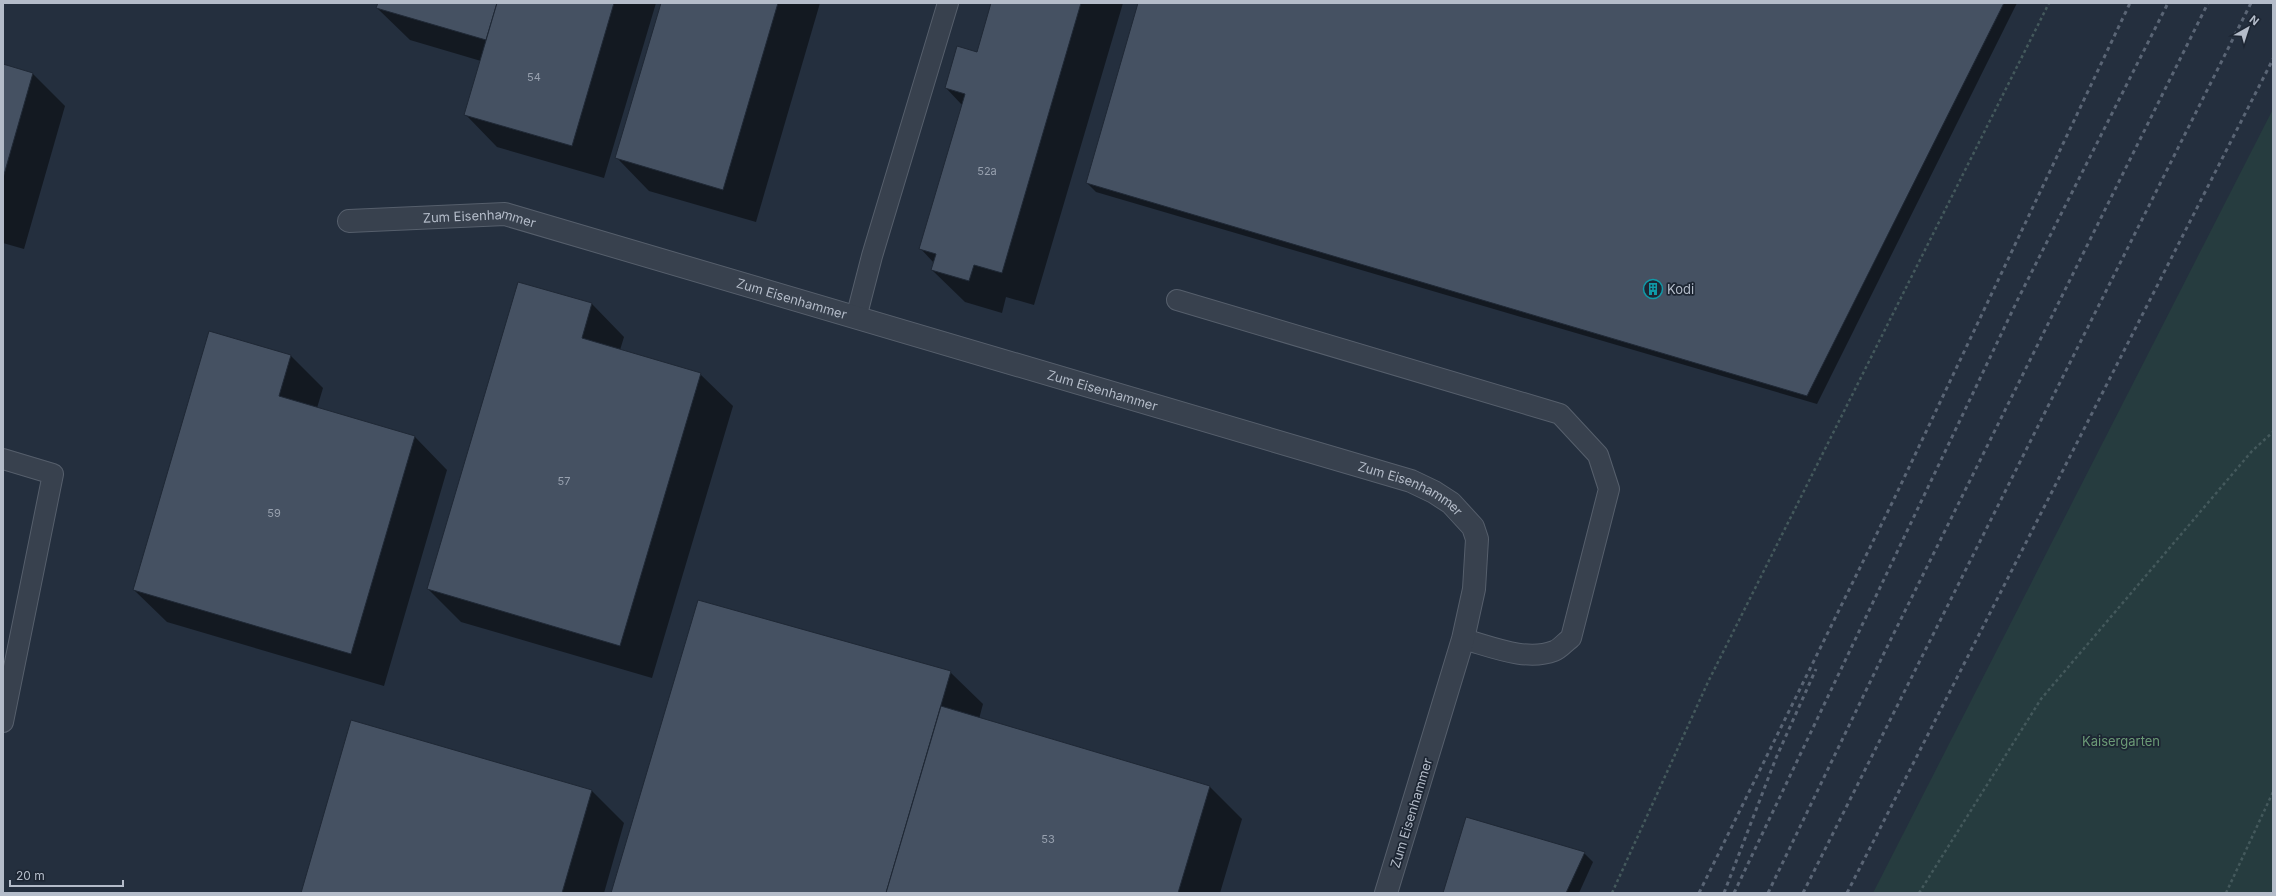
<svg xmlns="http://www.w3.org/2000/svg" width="2276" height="896" viewBox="0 0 2276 896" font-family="Inter,sans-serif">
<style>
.green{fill:#263c3f}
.shadow{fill:#0007}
.building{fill:#455162;stroke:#1f2835}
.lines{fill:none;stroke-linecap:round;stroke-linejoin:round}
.lane-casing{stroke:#565f6c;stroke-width:22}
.street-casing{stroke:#565f6c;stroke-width:24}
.path{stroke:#44595c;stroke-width:2.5;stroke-dasharray:3 3;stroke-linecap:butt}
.lane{stroke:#38414e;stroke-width:20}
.street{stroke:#38414e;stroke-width:22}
.rail{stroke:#5a6575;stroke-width:3;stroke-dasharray:4 4;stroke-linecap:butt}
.labels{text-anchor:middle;stroke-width:3.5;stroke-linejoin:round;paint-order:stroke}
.number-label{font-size:11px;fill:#98a1af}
.street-label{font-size:13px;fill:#b4bcc9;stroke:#1d2633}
.poi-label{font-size:13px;fill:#b4bcc9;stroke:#1d2633;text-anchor:start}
.park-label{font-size:13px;fill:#6b9a76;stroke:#1d2633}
</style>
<rect width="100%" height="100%" fill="#242f3e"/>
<polygon class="green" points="2273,109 2273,893 1873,893"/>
<g class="shadow">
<polygon points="379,3 656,3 604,178 497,147 465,114 481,61 410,40 377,8"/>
<polygon points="662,3 820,3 756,222 649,191 617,158"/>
<polygon points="992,3 1123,3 1034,305 1006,297 1002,313 965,302 932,270 934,263 920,248 962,105 946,88 977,53"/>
<polygon points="1139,3 2017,3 1817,404 1096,192 1087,183"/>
<polygon points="3,65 33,74 65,106 24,249 3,243"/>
<polygon points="518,283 592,304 624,337 620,350 700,374 733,406 652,678 461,622 428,589"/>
<polygon points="291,356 323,388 317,408 415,437 447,470 384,686 167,622 134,590"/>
<polygon points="950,672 983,704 979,719 1209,786 1242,819 1220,893 612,893"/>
<polygon points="592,791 624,823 604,893 302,893"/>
<polygon points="1584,853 1593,862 1579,893 1444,893"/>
</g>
<g class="building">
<polygon points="378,3 497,3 486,40 376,8"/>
<polygon points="497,3 614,3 572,146 464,115"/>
<polygon points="661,3 778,3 723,190 615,158"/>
<polygon points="991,3 1081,3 1002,273 974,265 969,281 931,270 936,254 919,249 965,94 945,88 957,46 977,52"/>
<polygon points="1138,3 2004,3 1807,396 1086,183"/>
<polygon points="3,64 33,73 3,178"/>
<polygon points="518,282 592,303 582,338 701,373 620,646 427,589"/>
<polygon points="209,331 291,355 279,396 415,436 351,654 133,590"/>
<polygon points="698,600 951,671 886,893 611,893"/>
<polygon points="941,706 1210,786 1178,893 886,893"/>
<polygon points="351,720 592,790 562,893 301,893"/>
<polygon points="1466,817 1585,852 1566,893 1443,893"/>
</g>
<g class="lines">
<g class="lane-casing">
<g id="lane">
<path d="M 1177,300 L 1560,414 L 1598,455 L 1609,489 L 1571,638 C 1565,642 1560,649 1554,651 C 1526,662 1490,646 1463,639"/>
<polyline points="856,318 872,256 948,3"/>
<polyline points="3,459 53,474 3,722"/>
</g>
</g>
<g class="street-casing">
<g id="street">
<path id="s1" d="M 349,221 L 505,214 L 1411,481 L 1434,492 L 1451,503 L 1473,527 L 1477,539 L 1474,589 L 1463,639 L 1386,893"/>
</g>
</g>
<g class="path">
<polyline points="1612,893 1708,682 2049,3"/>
<polyline points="1919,893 2041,699 2252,451 2273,432"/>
<polyline points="2226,893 2273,792"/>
</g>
<use href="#lane" class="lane"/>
<use href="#street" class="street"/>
<g class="rail">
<polyline points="1699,893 1894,499 2130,3"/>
<polyline points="1724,893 1776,758 1816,669"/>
<polyline points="1734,893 2018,299 2168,3"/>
<polyline points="1768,893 1888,645 2208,3"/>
<polyline points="1803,893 2251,3"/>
<polyline points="1847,893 2273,59"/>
</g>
</g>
<defs>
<g id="building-ring" transform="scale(1)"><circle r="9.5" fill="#1d2633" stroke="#0f9aa8" stroke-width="1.5"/><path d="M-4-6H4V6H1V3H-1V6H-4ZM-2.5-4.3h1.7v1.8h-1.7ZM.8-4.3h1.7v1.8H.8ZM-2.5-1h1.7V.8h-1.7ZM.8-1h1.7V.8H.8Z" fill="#0f9aa8"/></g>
</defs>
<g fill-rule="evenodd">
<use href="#building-ring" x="1653" y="289"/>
</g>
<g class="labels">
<g class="number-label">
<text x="534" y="81">54</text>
<text x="987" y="175">52a</text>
<text x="564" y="485">57</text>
<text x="274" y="517">59</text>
<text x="1048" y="843">53</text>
</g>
<g class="street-label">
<text dy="5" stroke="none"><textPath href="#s1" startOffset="131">Zum Eisenhammer</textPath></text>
<text dy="5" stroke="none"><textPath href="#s1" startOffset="455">Zum Eisenhammer</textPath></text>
<text dy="5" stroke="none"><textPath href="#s1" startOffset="779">Zum Eisenhammer</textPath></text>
<text dy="5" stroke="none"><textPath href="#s1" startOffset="1103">Zum Eisenhammer</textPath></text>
<text transform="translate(1411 813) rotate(-73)" y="5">Zum Eisenhammer</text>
</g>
<g class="poi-label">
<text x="1667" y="294">Kodi</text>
</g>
<g class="park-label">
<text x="2121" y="746">Kaisergarten</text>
</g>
</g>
<rect width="2276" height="896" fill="none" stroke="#b4bcc9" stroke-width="8"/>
<g transform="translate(2248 28) rotate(39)" stroke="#1d2633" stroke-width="3" paint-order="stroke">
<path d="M0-3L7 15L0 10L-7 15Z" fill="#b4bcc9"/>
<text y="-6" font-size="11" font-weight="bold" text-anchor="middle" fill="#b4bcc9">N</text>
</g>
<path d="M10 880v6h113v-6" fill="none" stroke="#b4bcc9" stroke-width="2"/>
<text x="16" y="880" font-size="12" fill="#b4bcc9" stroke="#1d2633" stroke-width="3" paint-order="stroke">20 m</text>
</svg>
